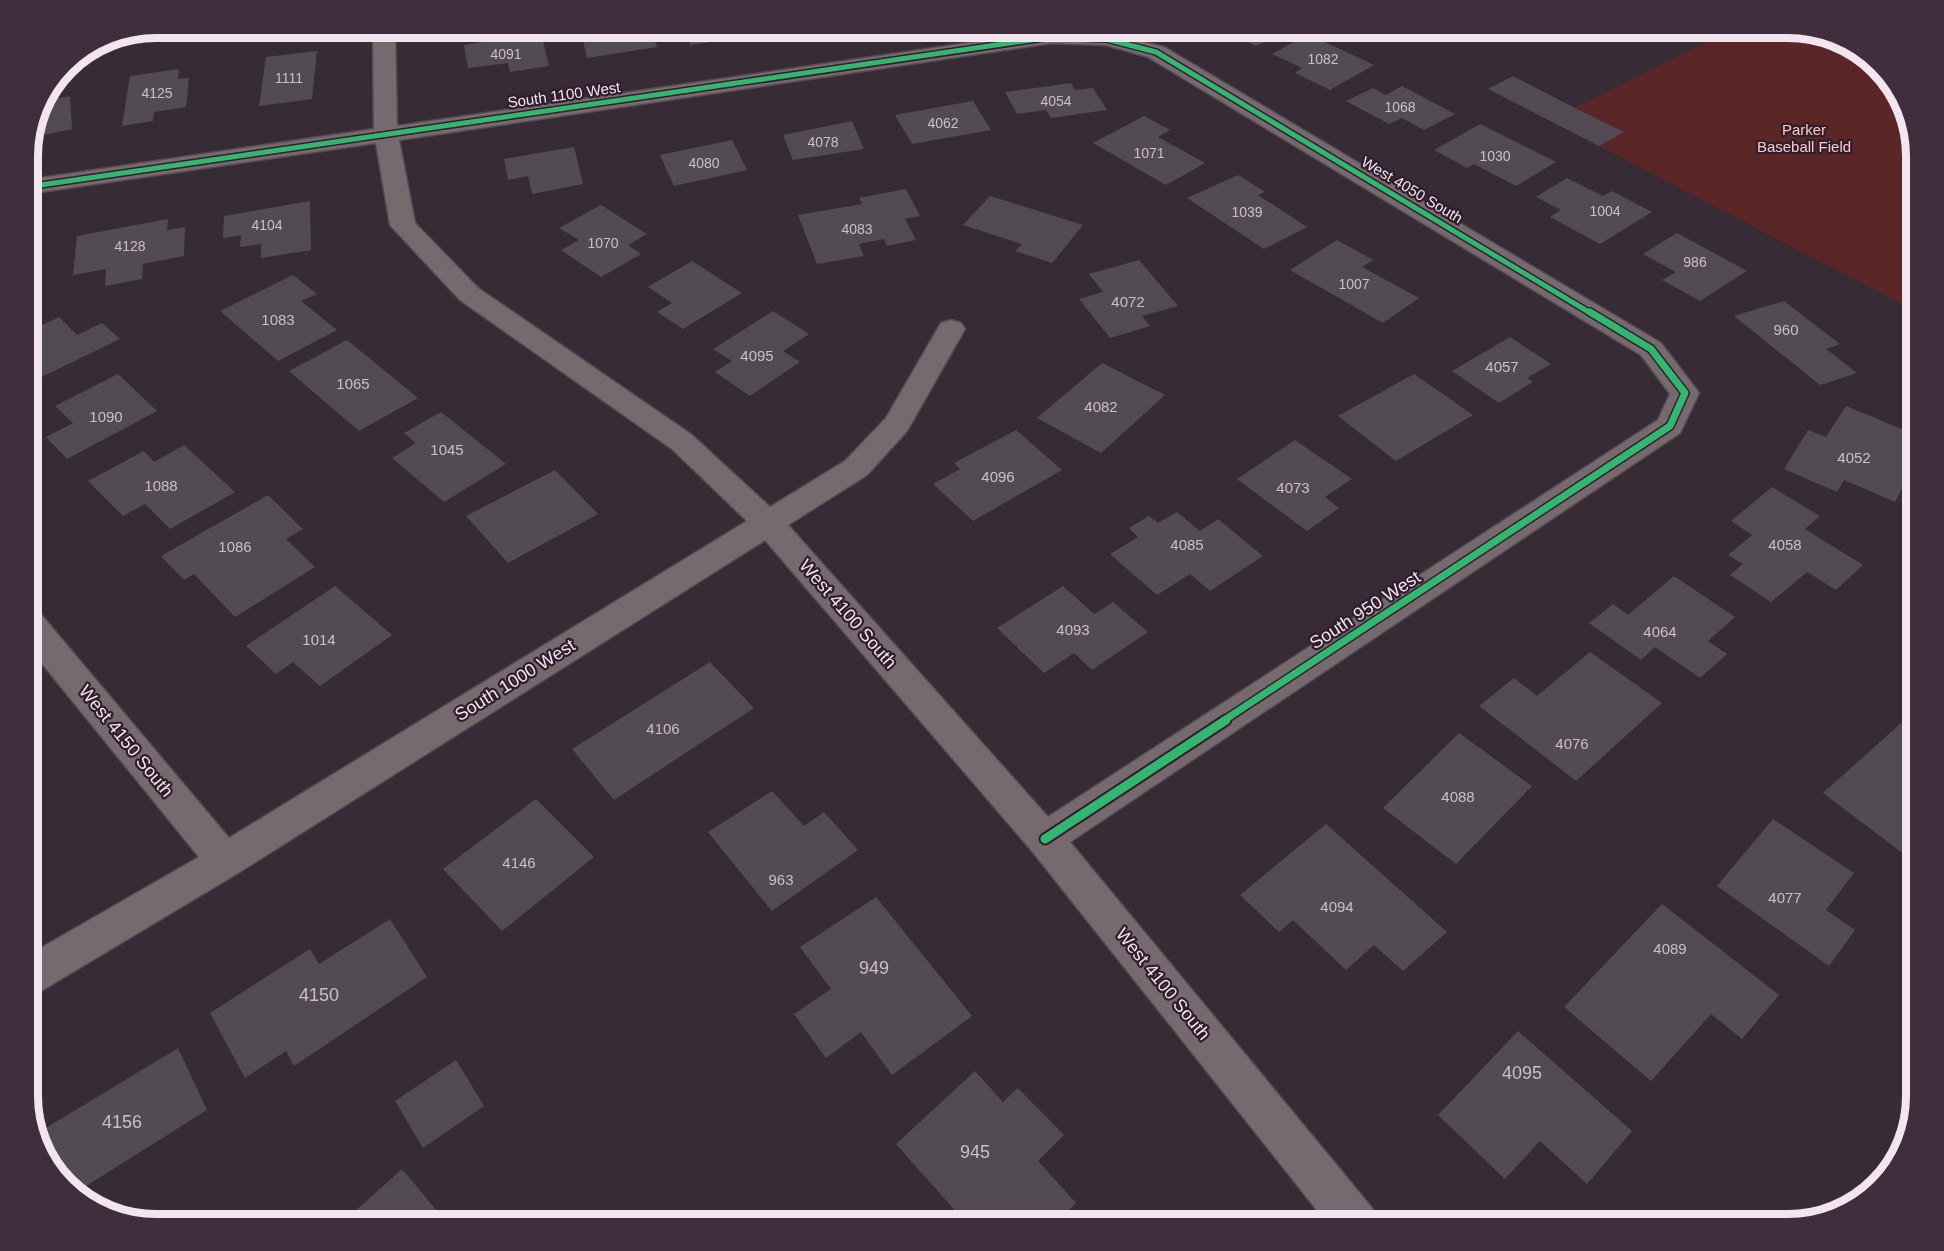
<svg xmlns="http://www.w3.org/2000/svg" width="1944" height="1251" viewBox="0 0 1944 1251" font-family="Helvetica,sans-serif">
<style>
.green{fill:#5b2726}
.building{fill:#524b54}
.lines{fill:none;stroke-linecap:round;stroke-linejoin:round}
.minor-casing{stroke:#544a52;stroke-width:3}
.minor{fill:#766a6f;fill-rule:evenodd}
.cycleway-far2-casing{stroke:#311e2d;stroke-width:8}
.cycleway-far1-casing{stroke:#311e2d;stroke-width:10}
.cycleway-casing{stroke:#311e2d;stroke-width:13}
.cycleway-far2{stroke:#33b770;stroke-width:5}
.cycleway-far1{stroke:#33b770;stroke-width:7}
.cycleway{stroke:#33b770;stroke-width:9}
.labels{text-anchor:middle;stroke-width:4.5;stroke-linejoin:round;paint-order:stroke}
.far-number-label{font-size:14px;fill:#cbbec9}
.far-street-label{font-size:15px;fill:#f3e5f0;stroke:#311e2d}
.far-park-label{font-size:15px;fill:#facac6;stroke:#311e2d}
.number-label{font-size:15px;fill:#cbbec9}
.street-label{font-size:18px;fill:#f3e5f0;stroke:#311e2d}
.near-number-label{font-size:18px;fill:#cbbec9}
.rim{fill:none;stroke:#f3e5f0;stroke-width:8}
</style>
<rect width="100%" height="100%" fill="#372c35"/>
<polygon class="green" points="1735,27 1789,27 1860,48 1900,91 1917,155 1917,312 1599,146 1624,132 1575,108"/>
<g class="building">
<polygon points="155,27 171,27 171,33 122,41 122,34"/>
<polygon points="267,27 301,27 302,31 268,37"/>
<polygon points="580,27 608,27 608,30 651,27 657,47 587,58"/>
<polygon points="685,27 773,27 775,33 690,45"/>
<polygon points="1219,27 1296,27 1256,46"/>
<polygon points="541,33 549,66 510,72 508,63 468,68 464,45"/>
<polygon points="1308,34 1374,65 1330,90 1295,73 1302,68 1272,54"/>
<polygon points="317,51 312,99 259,106 266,57"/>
<polygon points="179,69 178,79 189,78 186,107 154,112 153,121 122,126 130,76"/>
<polygon points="1513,76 1575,108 1624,132 1599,146 1488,89"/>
<polygon points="1071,83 1075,90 1093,88 1107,110 1051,118 1046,110 1017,114 1005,92"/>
<polygon points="1402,86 1455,114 1424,130 1402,118 1389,124 1346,101 1373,88 1386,95"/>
<polygon points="70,96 72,129 29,138 39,102"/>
<polygon points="973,101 991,130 912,144 895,115"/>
<polygon points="1144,116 1170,130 1158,137 1205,163 1166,185 1093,143"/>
<polygon points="852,121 864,149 793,160 783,135"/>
<polygon points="1480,124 1556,162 1516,186 1474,164 1467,168 1434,150"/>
<polygon points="732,140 747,170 674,186 660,155"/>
<polygon points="574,147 583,184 532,194 528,176 508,180 504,159"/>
<polygon points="1238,175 1265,192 1258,195 1307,227 1264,249 1187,198"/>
<polygon points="1567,178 1603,196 1612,191 1652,212 1600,244 1550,217 1561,210 1536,197"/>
<polygon points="906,189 920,216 905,219 916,240 887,246 884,239 859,244 864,256 817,264 798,215 862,204 859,198"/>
<polygon points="990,196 1083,225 1052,263 1015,251 1022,244 963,225"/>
<polygon points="310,201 311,250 261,258 261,244 240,247 241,235 223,238 224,216"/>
<polygon points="601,205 647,234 628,245 641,254 601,277 561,250 579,240 559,228"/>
<polygon points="168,219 167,230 185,227 184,256 143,264 142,279 105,286 106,269 73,275 77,236"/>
<polygon points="1677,233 1747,271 1700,301 1662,280 1676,272 1643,254"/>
<polygon points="1337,240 1373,260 1362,267 1419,298 1383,323 1290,270"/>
<polygon points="38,249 31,282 27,282 27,251"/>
<polygon points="1139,260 1178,306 1142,316 1150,326 1110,338 1079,299 1103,292 1089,274"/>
<polygon points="692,261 742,293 683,329 657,312 672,303 648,287"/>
<polygon points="293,275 317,294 301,301 337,330 278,361 220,311"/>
<polygon points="1784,301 1840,344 1826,349 1857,373 1820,385 1734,316"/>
<polygon points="773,311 809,334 783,351 800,362 750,396 715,372 732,361 713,349"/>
<polygon points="59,317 77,335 102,323 120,339 27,384 27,332"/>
<polygon points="1510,337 1551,364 1527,378 1533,382 1499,403 1452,371"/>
<polygon points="347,340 418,398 359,431 289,371"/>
<polygon points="1102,363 1165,395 1101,453 1037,418"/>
<polygon points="118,374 157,411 67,459 46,437 73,423 55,406"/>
<polygon points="1414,374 1473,415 1396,461 1338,416"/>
<polygon points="1846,406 1914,434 1907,448 1917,452 1915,469 1917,470 1917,494 1902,488 1895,502 1844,480 1837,492 1784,469 1808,430 1826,437"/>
<polygon points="441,412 506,464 444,502 392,458 416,443 404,433"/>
<polygon points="1016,430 1062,470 973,521 933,484 960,469 954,463"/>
<polygon points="1295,440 1352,479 1325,497 1339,508 1307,531 1237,479"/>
<polygon points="184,445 235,492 170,529 145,504 123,516 88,481 144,451 154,462"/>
<polygon points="555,470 598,514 508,563 466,516"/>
<polygon points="1772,487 1820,516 1805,529 1863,565 1836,590 1807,572 1771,602 1730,575 1743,564 1728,555 1752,535 1731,521"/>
<polygon points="268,495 303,529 286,539 315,567 235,617 194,574 184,580 161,556"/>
<polygon points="1177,512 1200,531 1218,519 1263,556 1210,591 1190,574 1157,595 1110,554 1138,537 1129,528 1149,516 1158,523"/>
<polygon points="1674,576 1735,617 1708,641 1727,654 1700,678 1655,647 1641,660 1589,623 1613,604 1628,615"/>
<polygon points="335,586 392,635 320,686 293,662 276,674 246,646"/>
<polygon points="1063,586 1094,614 1113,602 1148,632 1092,670 1074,653 1044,673 997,628"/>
<polygon points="1590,652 1662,703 1576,781 1479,706 1514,678 1537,696"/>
<polygon points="710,662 754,708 614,800 572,749"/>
<polygon points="1909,716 1917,722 1917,864 1823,793"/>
<polygon points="1459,733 1532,786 1456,864 1383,808"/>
<polygon points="772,791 804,826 824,812 858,850 772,911 708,832"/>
<polygon points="536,799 594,857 502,931 443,869"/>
<polygon points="1773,819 1854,873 1826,910 1855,930 1829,966 1717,886"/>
<polygon points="1326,824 1447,932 1403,971 1374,945 1346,970 1293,920 1279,932 1240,895"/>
<polygon points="876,897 972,1016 892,1075 861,1032 826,1058 794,1014 831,989 800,947"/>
<polygon points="1662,904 1779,995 1742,1039 1711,1014 1651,1081 1564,1007"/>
<polygon points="390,919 427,977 294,1066 286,1051 245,1078 210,1013 310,949 319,964"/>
<polygon points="1518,1031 1632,1131 1587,1184 1540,1141 1505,1179 1438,1115"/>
<polygon points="178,1048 207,1110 75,1193 44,1160 36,1134"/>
<polygon points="456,1060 484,1106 423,1148 395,1101"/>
<polygon points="975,1071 1003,1102 1018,1088 1064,1135 1038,1161 1076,1203 1055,1224 967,1224 896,1144"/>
<polygon points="402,1169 448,1224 341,1224"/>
</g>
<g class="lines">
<g class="minor-casing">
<path id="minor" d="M 373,27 L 395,27 L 397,126 L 1051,31 L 1106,33 L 1164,47 L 1661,343 L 1699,393 L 1680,433 L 1070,842 L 1372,1208 L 1378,1224 L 1328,1224 L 1032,851 L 765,540 L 238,873 L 41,991 L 27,997 L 27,956 L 199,857 L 27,645 L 27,608 L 39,612 L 229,838 L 747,521 L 672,449 L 460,300 L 390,225 L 376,143 L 27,194 L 27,180 L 374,129 ZM 1051,43 L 1106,45 L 1148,57 L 1641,355 L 1670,394 L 1658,420 L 1048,817 L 788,525 L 867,475 L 907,431 L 965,329 L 961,323 L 951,320 L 941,323 L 886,418 L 845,461 L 770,507 L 692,435 L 478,288 L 415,223 L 399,140 Z"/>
</g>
<use href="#minor" class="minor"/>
<g class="cycleway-far2-casing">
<polyline id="cycleway-far2" points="27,187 1051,37 1106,39 1156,52 1592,314"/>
</g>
<g class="cycleway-far1-casing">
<polyline id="cycleway-far1" points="1223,721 1670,426 1685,393 1651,349 1590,312"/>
</g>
<g class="cycleway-casing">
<polyline id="cycleway" points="1045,839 1226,720"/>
</g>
<use href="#cycleway-far2" class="cycleway-far2"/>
<use href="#cycleway-far1" class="cycleway-far1"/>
<use href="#cycleway" class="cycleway"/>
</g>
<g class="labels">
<g class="far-number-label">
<text x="506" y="59">4091</text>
<text x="1323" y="64">1082</text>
<text x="289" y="83">1111</text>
<text x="157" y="98">4125</text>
<text x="1056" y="106">4054</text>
<text x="1400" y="112">1068</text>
<text x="943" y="128">4062</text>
<text x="823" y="147">4078</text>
<text x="1149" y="158">1071</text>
<text x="1495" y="161">1030</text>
<text x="704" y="168">4080</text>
<text x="1605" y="216">1004</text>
<text x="1247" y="217">1039</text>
<text x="267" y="230">4104</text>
<text x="857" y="234">4083</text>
<text x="603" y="248">1070</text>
<text x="130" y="251">4128</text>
<text x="1695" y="267">986</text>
<text x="1354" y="289">1007</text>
</g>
<g class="far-street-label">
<text transform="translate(564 95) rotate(-8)" y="5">South 1100 West</text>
<text transform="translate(1412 190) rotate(31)" y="5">West 4050 South</text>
</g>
<g class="far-park-label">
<text x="1804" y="135">Parker<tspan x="1804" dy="17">Baseball Field</tspan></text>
</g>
<g class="number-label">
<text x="1128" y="307">4072</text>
<text x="278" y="325">1083</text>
<text x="1786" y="335">960</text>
<text x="757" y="361">4095</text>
<text x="1502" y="372">4057</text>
<text x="353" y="389">1065</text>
<text x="1101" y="412">4082</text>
<text x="106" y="422">1090</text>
<text x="447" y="455">1045</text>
<text x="1854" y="463">4052</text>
<text x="998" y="482">4096</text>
<text x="161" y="491">1088</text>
<text x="1293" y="493">4073</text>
<text x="1187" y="550">4085</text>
<text x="1785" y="550">4058</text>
<text x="235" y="552">1086</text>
<text x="1073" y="635">4093</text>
<text x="1660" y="637">4064</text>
<text x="319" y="645">1014</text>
<text x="663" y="734">4106</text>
<text x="1572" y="749">4076</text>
<text x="1458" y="802">4088</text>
<text x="519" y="868">4146</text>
<text x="781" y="885">963</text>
<text x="1785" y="903">4077</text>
<text x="1337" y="912">4094</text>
<text x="1670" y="954">4089</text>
</g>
<g class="street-label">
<text transform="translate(1365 610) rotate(-33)" y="6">South 950 West</text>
<text transform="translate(848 614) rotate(49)" y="6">West 4100 South</text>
<text transform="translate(515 680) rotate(-32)" y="6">South 1000 West</text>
<text transform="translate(126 741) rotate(51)" y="6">West 4150 South</text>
<text transform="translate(1163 984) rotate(51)" y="6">West 4100 South</text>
</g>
<g class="near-number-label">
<text x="874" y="974">949</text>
<text x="319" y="1001">4150</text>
<text x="1522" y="1079">4095</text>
<text x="122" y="1128">4156</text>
<text x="975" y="1158">945</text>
</g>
</g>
<path d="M0 0H1944V1251H0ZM156 38H1788A118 118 0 0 1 1906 156V1096A118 118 0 0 1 1788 1214H156A118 118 0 0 1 38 1096V156A118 118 0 0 1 156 38Z" fill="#412e3d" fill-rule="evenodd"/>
<path class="rim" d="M156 38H1788A118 118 0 0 1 1906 156V1096A118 118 0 0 1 1788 1214H156A118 118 0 0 1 38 1096V156A118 118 0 0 1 156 38Z"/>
</svg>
